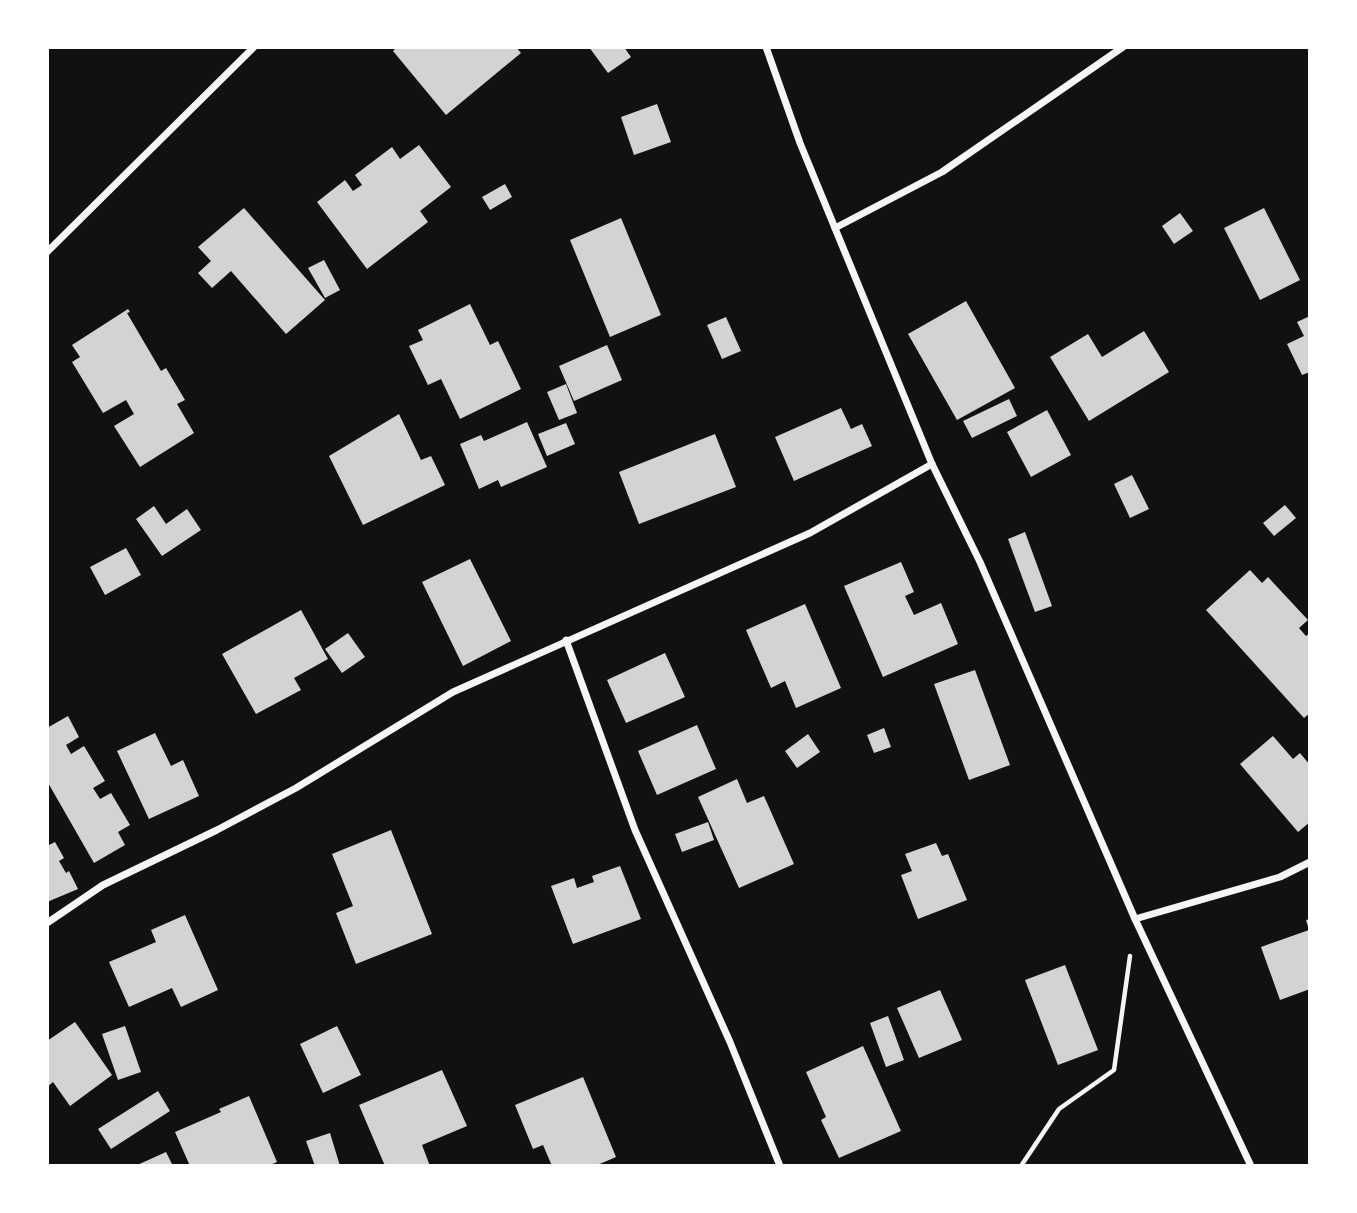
<svg xmlns="http://www.w3.org/2000/svg" width="1357" height="1213" viewBox="0 0 1357 1213" font-family="'Open Sans',sans-serif">
<style>
.building{fill:#d3d3d3}
.lines{fill:none;stroke-linecap:round;stroke-linejoin:round}
.path{stroke:#f5f5f5;stroke-width:4.5}
.minor{stroke:#f5f5f5;stroke-width:7}
</style>
<rect width="100%" height="100%" fill="#111"/>
<g class="building">
<polygon points="397,47 516,47 521,53 446,115 393,51"/>
<polygon points="589,47 624,47 631,57 608,73"/>
<polygon points="657,104 671,142 634,155 621,117"/>
<polygon points="419,145 451,187 420,211 428,222 367,269 317,202 345,180 353,191 362,185 355,175 392,147 400,159"/>
<polygon points="505,184 512,197 490,210 482,197"/>
<polygon points="244,208 325,300 286,334 231,271 212,288 198,273 211,261 198,247"/>
<polygon points="1264,208 1300,280 1260,300 1224,228"/>
<polygon points="1180,213 1193,231 1174,244 1162,226"/>
<polygon points="621,218 661,315 610,337 570,240"/>
<polygon points="324,260 340,290 325,298 308,268"/>
<polygon points="966,301 1015,388 957,420 908,334"/>
<polygon points="470,304 490,345 498,341 521,389 460,419 441,379 428,385 409,346 423,340 418,330"/>
<polygon points="128,309 130,312 127,313 161,371 166,368 185,400 177,404 194,433 140,467 114,426 134,414 126,400 103,413 72,362 80,357 72,345"/>
<polygon points="1310,316 1310,372 1302,375 1287,344 1304,336 1297,322"/>
<polygon points="726,317 741,351 722,359 707,325"/>
<polygon points="1144,331 1169,372 1089,421 1050,357 1088,334 1102,357"/>
<polygon points="607,345 622,380 574,401 559,366"/>
<polygon points="566,384 577,413 559,420 547,392"/>
<polygon points="1009,399 1017,416 972,438 963,421"/>
<polygon points="841,408 851,429 862,424 872,446 794,481 775,437"/>
<polygon points="1047,410 1071,455 1031,477 1007,432"/>
<polygon points="399,414 421,460 431,456 445,485 363,525 329,456"/>
<polygon points="527,422 547,467 501,487 498,480 479,489 460,444 481,435 484,441"/>
<polygon points="566,423 575,444 547,456 538,434"/>
<polygon points="715,434 736,487 639,524 619,472"/>
<polygon points="1132,475 1149,509 1130,518 1114,484"/>
<polygon points="1285,505 1296,518 1274,536 1263,523"/>
<polygon points="154,506 166,524 187,509 201,530 162,556 136,519"/>
<polygon points="1025,532 1052,606 1035,612 1008,539"/>
<polygon points="126,548 141,575 105,595 90,567"/>
<polygon points="470,559 511,641 463,666 422,582"/>
<polygon points="901,562 914,592 905,596 914,615 941,603 958,644 883,677 844,586"/>
<polygon points="1250,570 1262,583 1268,577 1308,620 1299,628 1306,636 1310,633 1310,713 1304,718 1206,610"/>
<polygon points="805,604 841,688 796,708 785,681 771,688 746,630"/>
<polygon points="301,610 328,659 294,678 301,690 256,714 222,654"/>
<polygon points="348,633 365,657 342,673 325,649"/>
<polygon points="665,653 685,697 626,723 607,680"/>
<polygon points="975,670 1010,765 969,780 934,684"/>
<polygon points="68,716 79,737 66,745 71,754 84,746 105,781 93,788 100,799 111,793 130,825 118,832 125,845 94,863 47,781 47,728"/>
<polygon points="697,725 716,769 657,795 638,751"/>
<polygon points="884,728 891,747 874,753 867,735"/>
<polygon points="155,733 171,766 183,760 199,796 149,819 117,751"/>
<polygon points="808,734 820,752 797,768 785,751"/>
<polygon points="1273,736 1293,759 1300,753 1310,765 1310,822 1298,832 1240,764"/>
<polygon points="737,779 747,803 764,796 794,864 739,888 698,797"/>
<polygon points="708,822 714,840 682,852 675,834"/>
<polygon points="391,830 432,934 356,964 336,913 353,906 332,854"/>
<polygon points="55,842 64,858 59,861 66,873 69,871 78,889 47,902 47,846"/>
<polygon points="936,843 942,856 948,854 967,900 918,919 901,875 912,871 905,854"/>
<polygon points="620,866 641,919 573,944 551,886 574,878 577,888 594,882 592,876"/>
<polygon points="185,915 218,990 181,1007 172,988 129,1007 109,962 156,942 151,930"/>
<polygon points="1310,919 1310,989 1280,1000 1261,947 1309,930 1306,920"/>
<polygon points="1065,965 1098,1050 1058,1065 1025,980"/>
<polygon points="940,990 962,1040 919,1058 897,1008"/>
<polygon points="888,1016 904,1060 886,1067 870,1023"/>
<polygon points="75,1022 112,1075 70,1106 53,1082 47,1087 47,1041"/>
<polygon points="125,1026 141,1072 118,1080 102,1034"/>
<polygon points="337,1026 361,1075 323,1093 300,1044"/>
<polygon points="863,1046 901,1131 839,1158 821,1120 826,1117 806,1072"/>
<polygon points="442,1070 467,1126 422,1145 430,1166 385,1166 359,1105"/>
<polygon points="583,1077 616,1157 595,1166 552,1166 543,1145 533,1149 515,1105"/>
<polygon points="158,1091 170,1111 111,1149 98,1129"/>
<polygon points="249,1096 277,1162 268,1166 190,1166 175,1132 221,1112 219,1109"/>
<polygon points="330,1133 340,1166 315,1166 306,1141"/>
<polygon points="166,1152 173,1166 135,1166"/>
</g>
<g class="lines">
<polyline class="path" points="1021,1166 1059,1109 1114,1070 1130,956"/>
<g class="minor">
<polyline points="766,47 800,143 932,464 980,562 1135,919 1251,1166"/>
<polyline points="835,228 942,172 1123,47"/>
<polyline points="47,252 254,47"/>
<polyline points="566,640 635,830 730,1042 780,1166"/>
<polyline points="1135,919 1280,877 1310,862"/>
<polyline points="47,923 103,885 217,830 296,788 453,692 810,533 932,464"/>
</g>
</g>
<rect width="1357" height="1213" fill="none" stroke="#ffffff" stroke-width="98"/>
</svg>
